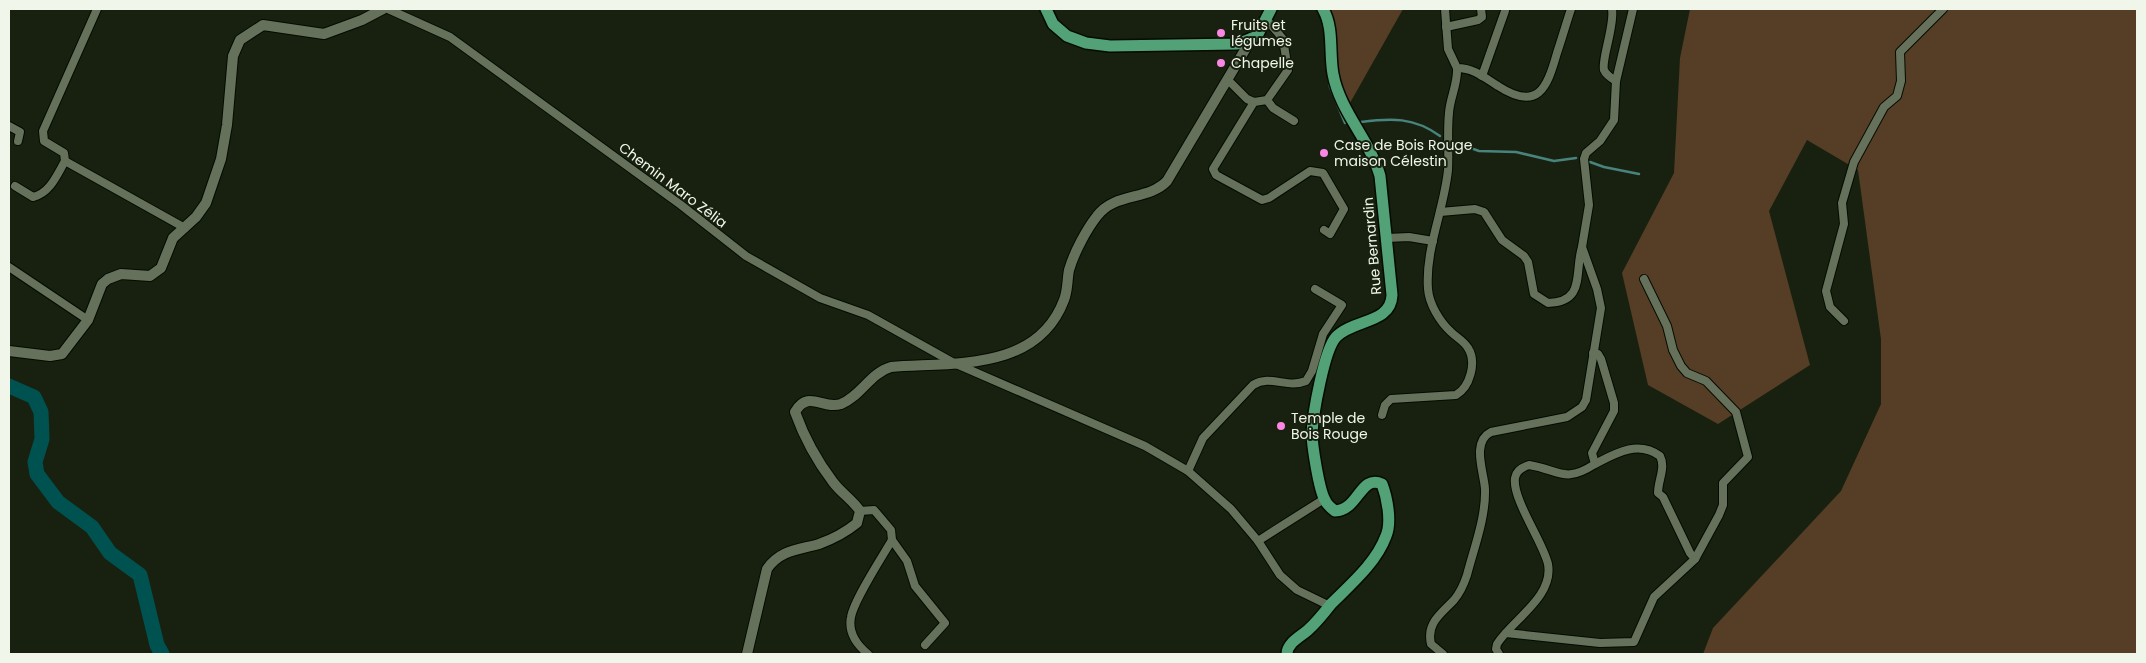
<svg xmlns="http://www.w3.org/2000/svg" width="2146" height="663" viewBox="0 0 2146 663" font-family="Poppins,sans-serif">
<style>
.green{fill:#553e25}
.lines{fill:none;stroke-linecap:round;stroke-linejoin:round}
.stream{stroke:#48837e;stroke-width:2.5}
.river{stroke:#005250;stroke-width:15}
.street-casing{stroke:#040b00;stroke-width:10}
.secondary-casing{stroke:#040b00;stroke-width:12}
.primary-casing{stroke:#040b00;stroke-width:14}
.street{stroke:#65715b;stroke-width:8}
.secondary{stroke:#65715b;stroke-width:10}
.primary{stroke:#52a177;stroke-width:11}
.poi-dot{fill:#fc86e4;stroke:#18210f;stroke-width:2}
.labels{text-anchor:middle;stroke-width:4;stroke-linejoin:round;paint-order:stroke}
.poi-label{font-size:14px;fill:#f0f6ea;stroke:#18210f;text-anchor:start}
.street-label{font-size:14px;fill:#f0f6ea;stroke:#18210f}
</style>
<rect width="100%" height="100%" fill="#18210f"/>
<g class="green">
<polygon points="1323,9 1403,9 1346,110"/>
<polygon points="1690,9 2137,9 2137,654 1703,654 1713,628 1841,491 1881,404 1881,339 1858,170 1807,140 1769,211 1810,365 1718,424 1648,385 1622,273 1674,173 1680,58"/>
</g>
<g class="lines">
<g class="stream">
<polyline points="1327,67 1330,87 1345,123"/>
<path d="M 1361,122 C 1391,118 1414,117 1440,136"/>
<polyline points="1454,142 1479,151 1516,152 1554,161 1576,158"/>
<polyline points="1590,162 1604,167 1639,174"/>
</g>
<polyline class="river" points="9,386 34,397 41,412 42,439 35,462 37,474 58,502 92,527 110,553 140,575 157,645 162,654"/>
<g class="street-casing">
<g id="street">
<polyline points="388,9 450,37 681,205 746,256 820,298 868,315 954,363 1145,446 1188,471 1231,509 1258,541 1280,575 1297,590 1330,606"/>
<path d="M 1445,9 L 1448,49 L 1457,68 C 1474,68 1485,78 1498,86 C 1538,112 1547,88 1557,53 C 1562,38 1566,24 1571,9"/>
<path d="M 1612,9 C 1615,25 1601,60 1604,70 C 1606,75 1611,78 1616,81"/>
<polyline points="1446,27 1478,20 1482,17 1481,9"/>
<polyline points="1482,76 1505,11"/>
<polyline points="1228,80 1247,99 1254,102 1213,169 1216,175 1262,200 1269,198 1310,171 1323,173 1344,209 1330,234 1324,230"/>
<polyline points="1267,100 1273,108 1294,121"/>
<polyline points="1254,102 1267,100 1288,70 1283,39 1267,20"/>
<polyline points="9,126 20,132 18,141"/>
<polyline points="65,161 185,228"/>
<path d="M 15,186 L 33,197 C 50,193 57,175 65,161 L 64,153 L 44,141 L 43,131 L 97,9"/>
<path d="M 1440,212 L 1475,209 L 1484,212 L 1502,240 L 1524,256 L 1528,262 L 1534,294 L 1548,303 C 1586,302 1574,273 1582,247"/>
<polyline points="1387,238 1409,237 1433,241"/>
<polyline points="9,267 88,320"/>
<polyline points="1844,321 1830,307 1826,291 1844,224 1842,203 1854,162 1884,107 1897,96 1901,81 1900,52 1943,9"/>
<path d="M 1382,415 L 1385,405 L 1391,399 L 1456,395 C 1470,387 1477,362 1468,348 C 1464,341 1456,337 1451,332 C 1440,322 1429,304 1428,289 C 1425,249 1444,210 1448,170 C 1449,151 1447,132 1449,113 C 1450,97 1458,84 1457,68"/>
<path d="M 1595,464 C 1616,453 1638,440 1660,456 C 1666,468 1658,480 1658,493 L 1663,497 L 1690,553 L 1695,559"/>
<path d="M 1188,471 L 1203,438 L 1253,385 C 1271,374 1287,389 1306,381 L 1312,371 L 1323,334 L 1342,305 L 1315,289"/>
<path d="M 860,511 L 874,510 L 891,530 L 892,540 C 882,557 854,600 851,617 C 848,632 857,645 868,654"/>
<polyline points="892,540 907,561 915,586 945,623 925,645"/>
<polyline points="1258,541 1324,499"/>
<polyline points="1506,633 1600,643 1634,642 1654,597 1695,559 1719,515 1723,505 1723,483 1748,457 1736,412 1706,381 1687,373 1681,366 1673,350 1667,326 1644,279"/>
<path d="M 1443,654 L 1431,644 C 1426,623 1441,614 1454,600 C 1460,593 1464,584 1467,575 C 1474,548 1486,517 1485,489 C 1484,472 1471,442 1491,432 L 1567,417 L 1582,407 L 1586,400 L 1601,308 L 1597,289 L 1582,247 L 1589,205 L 1584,159 L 1586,153 L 1600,141 L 1614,120 L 1616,81 L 1633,9"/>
<path d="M 1499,654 L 1496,649 L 1497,644 C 1512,620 1554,597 1548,564 C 1543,542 1512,499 1515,478 C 1516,471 1523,467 1529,465 C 1560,470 1564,484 1595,464 L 1592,453 L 1614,411 L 1614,403 L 1601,359 L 1598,354 L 1593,353"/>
</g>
</g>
<g class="secondary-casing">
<g id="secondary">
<polyline points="9,351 50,356 62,354 88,320 102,284 108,279 121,274 150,276 161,268 173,238 196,217 206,203 221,159 227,125 233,56 240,40 263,25 324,34 362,20 383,9"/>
<path d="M 747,654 L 767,569 C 780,550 798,550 819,544 C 833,539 846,532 857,523 L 860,511 C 852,499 841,493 833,482 C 817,461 804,437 795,412 C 808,389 823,410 841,404 C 861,396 870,373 891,367 C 953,362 1037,372 1064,300 C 1068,290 1067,280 1069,270 C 1074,253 1086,230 1097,216 C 1115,192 1148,201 1167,181 L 1252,38"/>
</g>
</g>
<g class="primary-casing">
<g id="primary">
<polyline points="1046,9 1053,24 1067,36 1086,43 1110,46 1237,44 1257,36 1271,9"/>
<path d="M 1287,654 C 1287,643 1300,637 1308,630 C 1317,622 1324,613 1331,604 C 1351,584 1376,563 1386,536 C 1392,522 1387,497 1382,484 C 1360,474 1359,510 1335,511 C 1331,508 1327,505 1325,500 C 1319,490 1312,445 1312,433 C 1313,414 1324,350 1336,337 C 1353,319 1391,324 1392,295 L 1380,176 C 1370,140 1340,112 1333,74 C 1329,52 1334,28 1323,9"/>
</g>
</g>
<use href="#street" class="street"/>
<use href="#secondary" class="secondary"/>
<use href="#primary" class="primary"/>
</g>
<g class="poi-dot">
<circle cx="1221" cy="33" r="5"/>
<circle cx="1221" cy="63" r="5"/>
<circle cx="1324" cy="153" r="5"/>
<circle cx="1281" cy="426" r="5"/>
</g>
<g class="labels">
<g class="poi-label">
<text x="1231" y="30">Fruits et<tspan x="1231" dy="16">légumes</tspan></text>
<text x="1231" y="68">Chapelle</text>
<text x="1334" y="150">Case de Bois Rouge<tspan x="1334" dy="16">maison Célestin</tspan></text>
<text x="1291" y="423">Temple de<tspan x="1291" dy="16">Bois Rouge</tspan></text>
</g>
<g class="street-label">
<text transform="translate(673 185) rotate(37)" y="5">Chemin Maro Zélia</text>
<text transform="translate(1372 246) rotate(-95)" y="5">Rue Bernardin</text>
</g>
</g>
<rect width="2146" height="663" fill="none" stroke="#f0f6ea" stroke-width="20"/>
</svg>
